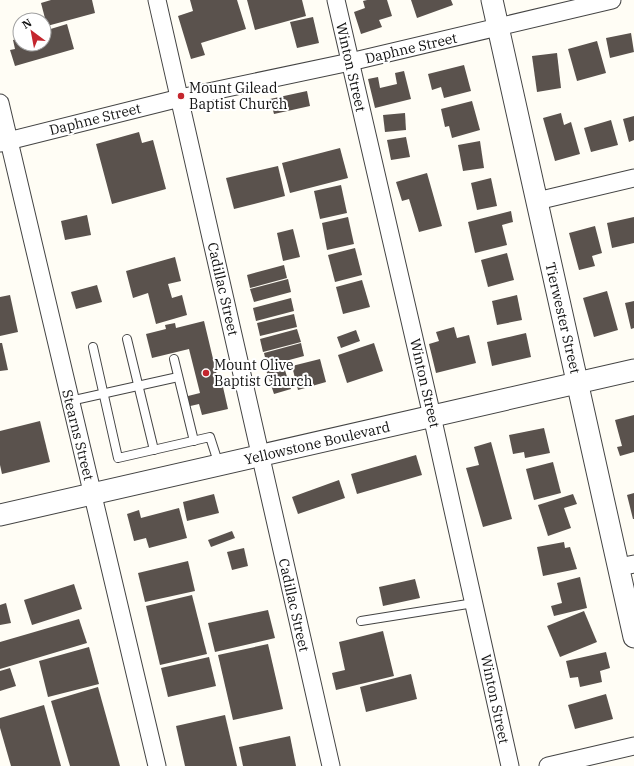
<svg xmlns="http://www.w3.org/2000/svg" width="634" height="766" viewBox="0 0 634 766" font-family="'IBM Plex Serif',serif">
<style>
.building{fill:#5a524d}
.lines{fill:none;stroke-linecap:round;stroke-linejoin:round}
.service-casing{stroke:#444;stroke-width:10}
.minor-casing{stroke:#444;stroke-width:19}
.tertiary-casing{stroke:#444;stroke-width:23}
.service{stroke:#fff;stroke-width:8}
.minor{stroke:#fff;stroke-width:17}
.tertiary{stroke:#fff;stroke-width:21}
.poi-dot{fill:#c4262e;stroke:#fff;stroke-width:1.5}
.labels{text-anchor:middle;stroke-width:4;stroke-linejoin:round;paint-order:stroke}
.street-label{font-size:14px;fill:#111;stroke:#fff}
.poi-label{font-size:14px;fill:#111;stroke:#fff;text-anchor:start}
</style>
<rect width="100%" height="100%" fill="#fffdf5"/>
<g class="building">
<polygon points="51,0 92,0 95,13 47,26 41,3"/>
<polygon points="190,0 237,0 246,29 201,43 205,55 191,59 178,16 193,11"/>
<polygon points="247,0 302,0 306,16 255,30"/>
<polygon points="367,0 387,0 392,16 379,20 382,27 361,34 354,12 365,8 363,1"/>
<polygon points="411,0 451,0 453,5 417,18"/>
<polygon points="313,17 319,43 297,48 290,22"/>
<polygon points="67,24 74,49 15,66 10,50 15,49 13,40 20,38 20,44 44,44 44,31"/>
<polygon points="631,33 634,52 610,58 606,38"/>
<polygon points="597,41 606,73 577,81 568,49"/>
<polygon points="557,53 561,88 537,92 532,56"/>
<polygon points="464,65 471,91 444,98 441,87 432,90 428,74"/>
<polygon points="404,71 411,99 375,108 368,79 378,77 380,88 397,84 395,73"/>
<polygon points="307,91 310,106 274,114 270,99"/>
<polygon points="472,101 480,130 452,138 449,126 445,127 441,109"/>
<polygon points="405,113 406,130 385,132 383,115"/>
<polygon points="561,113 564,125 571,122 580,154 555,161 543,118"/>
<polygon points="634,116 634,140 629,142 623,119"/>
<polygon points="611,120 618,145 591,152 584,128"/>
<polygon points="139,132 142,143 153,140 166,189 112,204 96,144"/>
<polygon points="406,137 410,157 391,160 387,140"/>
<polygon points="480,141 484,168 463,171 458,145"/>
<polygon points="340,148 348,178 290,193 282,163"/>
<polygon points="278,166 285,196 234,209 226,178"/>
<polygon points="427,173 442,226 419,232 409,199 402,201 396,182"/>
<polygon points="491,178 497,206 477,210 471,183"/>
<polygon points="341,185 347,213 320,219 314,191"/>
<polygon points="511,211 513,222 502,225 507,245 475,253 468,222"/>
<polygon points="87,215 91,235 65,240 61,221"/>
<polygon points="348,217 354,244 327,250 322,223"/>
<polygon points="634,217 634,243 612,248 607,223"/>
<polygon points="595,226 602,253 592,256 595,266 579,270 569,233"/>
<polygon points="293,229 300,257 283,261 277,233"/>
<polygon points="355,248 362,275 335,282 328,255"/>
<polygon points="507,253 514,280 488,287 481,260"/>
<polygon points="175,257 181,281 168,284 172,298 182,295 187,315 156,324 148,293 133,298 126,271"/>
<polygon points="284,265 287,278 250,288 247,275"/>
<polygon points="288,279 291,292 254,302 250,289"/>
<polygon points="362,280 370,307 343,314 336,287"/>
<polygon points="97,285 102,302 76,309 71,292"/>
<polygon points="607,291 618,330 594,337 583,298"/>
<polygon points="10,295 18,332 0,336 0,297"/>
<polygon points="517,295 522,320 497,325 492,301"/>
<polygon points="291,298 294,311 256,321 253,308"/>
<polygon points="634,301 634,328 631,329 625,303"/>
<polygon points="294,314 297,327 260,336 257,323"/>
<polygon points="204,321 220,388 223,387 228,409 202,415 199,404 186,407 184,397 200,393 189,349 152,358 146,334 166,329 165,325 175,323 176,328"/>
<polygon points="454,327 457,338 469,335 476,363 436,373 429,344 439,341 436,332"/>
<polygon points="297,329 301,342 263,352 260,339"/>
<polygon points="356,330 360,341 341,348 337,337"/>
<polygon points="526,333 531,357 492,366 487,342"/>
<polygon points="0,343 2,343 8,370 0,371"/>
<polygon points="301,343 304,356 267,366 264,353"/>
<polygon points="374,343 383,371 347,383 338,355"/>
<polygon points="320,359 326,382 298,390 292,366"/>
<polygon points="283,364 291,389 274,394 266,370"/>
<polygon points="634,415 634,452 620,456 617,447 622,446 615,420"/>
<polygon points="40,421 50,462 2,474 0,465 0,431"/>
<polygon points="544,428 550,453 525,458 524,452 513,454 509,435"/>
<polygon points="491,442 512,519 483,527 466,468 479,465 474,447"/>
<polygon points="416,455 422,475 357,494 351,474"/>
<polygon points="553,462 561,493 534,500 526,469"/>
<polygon points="339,480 345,498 298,514 292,497"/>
<polygon points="634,493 634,519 633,519 627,495"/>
<polygon points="214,494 219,513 187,521 183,502"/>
<polygon points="573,494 577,504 564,508 571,528 548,536 538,505"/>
<polygon points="179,508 187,538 149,548 146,538 134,541 127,514 139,510 141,518"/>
<polygon points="232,531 235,538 211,547 208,540"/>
<polygon points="564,542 565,548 570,547 577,569 543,576 537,547"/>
<polygon points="244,548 248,566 232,570 227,552"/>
<polygon points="188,561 195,591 145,602 138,573"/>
<polygon points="580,577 587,608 554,616 551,606 562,603 557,583"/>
<polygon points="415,579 420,598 383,606 379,587"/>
<polygon points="74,584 82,609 32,625 24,600"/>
<polygon points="192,595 207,654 160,665 146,606"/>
<polygon points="6,603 11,623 0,625 0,605"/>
<polygon points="268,610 275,638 215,652 208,623"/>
<polygon points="584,611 597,642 560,657 547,626"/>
<polygon points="79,619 87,643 0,669 0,642"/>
<polygon points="383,631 394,676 336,690 332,673 345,670 339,642"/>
<polygon points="268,644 283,709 233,720 218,655"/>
<polygon points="89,647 99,684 48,697 39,661"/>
<polygon points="606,652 610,668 600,671 602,682 580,687 578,677 570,678 566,661"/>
<polygon points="209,657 216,686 168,697 161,668"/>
<polygon points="10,668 16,686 0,691 0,671"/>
<polygon points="411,674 417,699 366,712 360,687"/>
<polygon points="98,687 120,766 70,766 51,701"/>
<polygon points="606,694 613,719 575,729 568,705"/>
<polygon points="44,705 61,766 11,766 0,728 0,718"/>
<polygon points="225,715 237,766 185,766 176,726"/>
<polygon points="290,736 296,766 243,766 239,747"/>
</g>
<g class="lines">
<g class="service-casing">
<g id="service">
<polyline points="127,339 154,450"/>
<polyline points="93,347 118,458 210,437 219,465"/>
<polyline points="174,359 194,441"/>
<polyline points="70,401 178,377"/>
<polyline points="361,621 474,603"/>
</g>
</g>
<g class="minor-casing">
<g id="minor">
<polyline points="157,0 331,766"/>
<polyline points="336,0 432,416 510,766"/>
<polyline points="0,103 157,766"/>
<polyline points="0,143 180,98 350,62 612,0"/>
<polyline points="537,201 634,178"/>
<polyline points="619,567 634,564"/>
<polyline points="548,766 634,746"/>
</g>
</g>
<g class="tertiary-casing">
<g id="tertiary">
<polyline points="492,0 634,637"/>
<polyline points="0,515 634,370"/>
</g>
</g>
<use href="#service" class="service"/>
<use href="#minor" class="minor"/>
<use href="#tertiary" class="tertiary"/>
</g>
<g class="poi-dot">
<circle cx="181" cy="96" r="4"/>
<circle cx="206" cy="373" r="4"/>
</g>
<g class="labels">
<g class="street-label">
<text transform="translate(411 48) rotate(-13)" y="5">Daphne Street</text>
<text transform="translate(351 67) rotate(77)" y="5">Winton Street</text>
<text transform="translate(95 119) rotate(-14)" y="5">Daphne Street</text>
<text transform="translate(223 289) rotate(77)" y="5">Cadillac Street</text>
<text transform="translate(563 318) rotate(77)" y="5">Tierwester Street</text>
<text transform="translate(425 383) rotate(77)" y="5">Winton Street</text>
<text transform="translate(78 435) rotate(76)" y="5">Stearns Street</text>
<text transform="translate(317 443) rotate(-13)" y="5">Yellowstone Boulevard</text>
<text transform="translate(294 605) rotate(77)" y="5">Cadillac Street</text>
<text transform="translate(495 699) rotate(78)" y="5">Winton Street</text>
</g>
<g class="poi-label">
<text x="189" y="93">Mount Gilead<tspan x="189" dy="16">Baptist Church</tspan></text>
<text x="214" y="370">Mount Olive<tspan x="214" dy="16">Baptist Church</tspan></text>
</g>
</g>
<g transform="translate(32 32) rotate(328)"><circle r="19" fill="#ffffff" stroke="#a0a0a0"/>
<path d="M0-3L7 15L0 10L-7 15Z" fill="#c4262e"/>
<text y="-6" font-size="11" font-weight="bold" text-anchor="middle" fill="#111111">N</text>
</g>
</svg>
